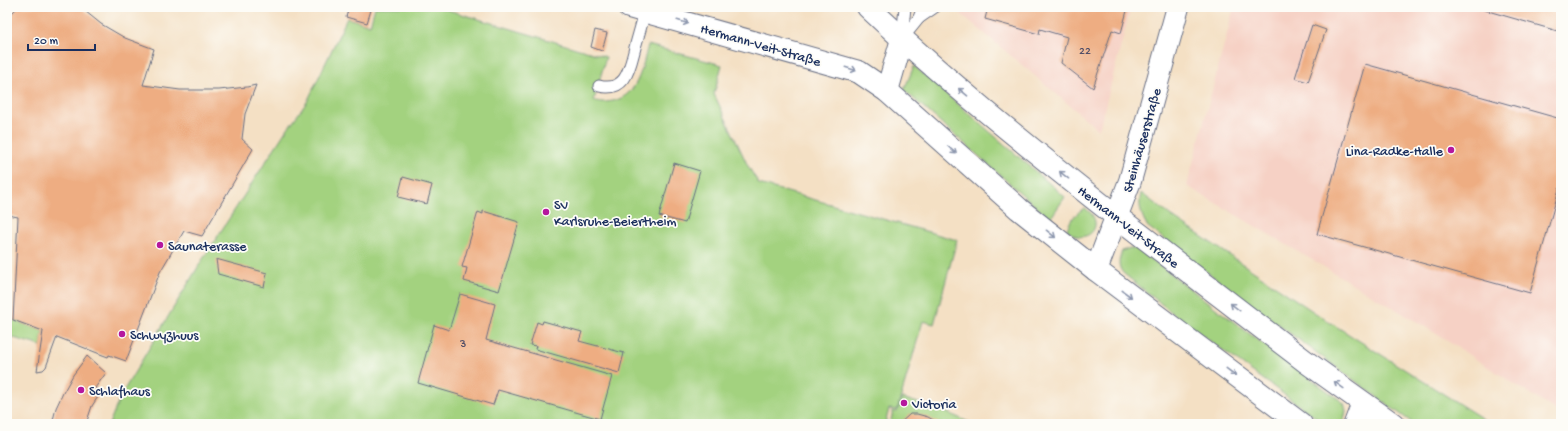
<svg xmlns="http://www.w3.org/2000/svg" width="1568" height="431" viewBox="0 0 1568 431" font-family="'Gochi Hand',sans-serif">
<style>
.built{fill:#f6d1c5}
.green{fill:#a3d27f;stroke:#5f806e}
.building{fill:#eead82}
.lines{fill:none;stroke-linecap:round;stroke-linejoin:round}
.service-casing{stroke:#676d82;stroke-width:13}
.minor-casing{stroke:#676d82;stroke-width:24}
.tertiary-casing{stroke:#676d82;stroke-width:24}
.service{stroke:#fff;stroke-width:11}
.minor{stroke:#fff;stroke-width:22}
.tertiary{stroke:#fff;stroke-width:22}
.oneway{stroke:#8d97ae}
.poi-dot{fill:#b5179e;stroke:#fdfcf7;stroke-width:1.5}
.labels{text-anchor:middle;stroke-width:3.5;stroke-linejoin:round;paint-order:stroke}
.number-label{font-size:12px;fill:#504e67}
.street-label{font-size:14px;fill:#1b2f5e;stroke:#fdfcf7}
.poi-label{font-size:14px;fill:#1b2f5e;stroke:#fdfcf7;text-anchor:start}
</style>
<rect width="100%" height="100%" fill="#fdfcf7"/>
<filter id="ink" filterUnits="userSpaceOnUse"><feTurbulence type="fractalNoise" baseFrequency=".025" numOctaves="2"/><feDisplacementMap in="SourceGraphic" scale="8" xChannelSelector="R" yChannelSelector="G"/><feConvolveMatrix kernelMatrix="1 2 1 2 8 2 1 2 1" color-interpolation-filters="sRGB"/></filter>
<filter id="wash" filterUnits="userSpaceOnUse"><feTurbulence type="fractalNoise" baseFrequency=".012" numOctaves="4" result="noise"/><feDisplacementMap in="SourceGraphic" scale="16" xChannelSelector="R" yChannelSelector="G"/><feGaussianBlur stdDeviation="0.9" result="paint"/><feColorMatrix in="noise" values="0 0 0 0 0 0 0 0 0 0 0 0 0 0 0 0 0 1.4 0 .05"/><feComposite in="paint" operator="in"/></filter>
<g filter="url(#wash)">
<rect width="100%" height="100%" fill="#f4e0c4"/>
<g class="built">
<polygon points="953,7 1131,7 1099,130"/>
<polygon points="1234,7 1561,7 1561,414 1424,326 1187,186"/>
</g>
<g class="green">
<path d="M 375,7 L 438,7 L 606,57 L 594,100 C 600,103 606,102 613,101 C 639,95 642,67 648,45 L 722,65 L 714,94 L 748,166 L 759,184 L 957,240 L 934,324 L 923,321 L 897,410 L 889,409 L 885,424 L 109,424 L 121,395 L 201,262 L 285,132 L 307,102 L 347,18 L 370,25 Z"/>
<polygon points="914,66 1065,197 1050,219 904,90"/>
<path d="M 1141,193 L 1174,218 L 1323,318 L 1491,424 L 1414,424 L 1224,285 L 1147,226 C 1141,214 1138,206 1141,193 Z"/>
<path d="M 1085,208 C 1109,225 1085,248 1067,230 C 1068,222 1078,211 1085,208 Z"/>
<path d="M 1130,248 L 1138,249 L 1251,335 L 1344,403 L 1346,411 L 1343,424 L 1325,424 L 1185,323 L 1123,273 C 1117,265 1119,260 1122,251 Z"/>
<polygon points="7,320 13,320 43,331 41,346 7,336"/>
<polygon points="902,398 941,410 973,424 890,424 893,411 897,412"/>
</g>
<g id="blocks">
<g class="building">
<polygon points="18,7 80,7 101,24 125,38 154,49 143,85 180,90 219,90 247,87 256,85 245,114 242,139 253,149 202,236 184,231 160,272 126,361 109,355 108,357 100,354 57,337 46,367 43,370 37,371 43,331 13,320 18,217 8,215 7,210 7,25 9,16"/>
<polygon points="349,7 372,7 367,23 346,17"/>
<polygon points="988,7 1128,7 1121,33 1112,30 1093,88 1061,63 1067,37 1040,29 1039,34 985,19"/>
<polygon points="1474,7 1561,7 1561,32"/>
<polygon points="1312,25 1326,30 1308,82 1295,78"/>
<polygon points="595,30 607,33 602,51 591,47"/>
<polygon points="1365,64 1561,119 1561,182 1530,293 1317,234"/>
<polygon points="674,163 700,171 685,223 659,216"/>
<polygon points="403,177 432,185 427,204 398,197"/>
<polygon points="483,211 519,222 499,291 464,281 467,268 462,267 478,212 483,214"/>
<polygon points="216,259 267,273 264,287 218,274"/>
<polygon points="460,294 495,304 486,340 612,376 600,419 498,390 493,405 418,383 434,325 449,330"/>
<polygon points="543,321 582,332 579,341 624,353 619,373 535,349 536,346 530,345 537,322 542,324"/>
<polygon points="87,356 106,373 95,388 101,392 92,406 86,424 79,422 78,424 52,424 56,408 63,393 73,375"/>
<polygon points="910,414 917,414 928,417 940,424 899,424"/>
</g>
</g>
</g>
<g filter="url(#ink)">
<use href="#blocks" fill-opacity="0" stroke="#676d82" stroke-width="1"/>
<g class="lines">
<g class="service-casing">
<g id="service">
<polyline points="919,18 935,7"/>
<polyline points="902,39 919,18 923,7"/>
<polyline points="902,39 905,7"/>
<path d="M 599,86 C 628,93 630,65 636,44 C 639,33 642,23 645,12"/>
</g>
</g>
<g class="minor-casing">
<g id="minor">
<polyline points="629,7 859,72 887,91 1019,209 1096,270"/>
<path d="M 868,7 C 946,81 1031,149 1116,216"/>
<polyline points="887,91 902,39"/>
<polyline points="1355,424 1363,403"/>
</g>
</g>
<g class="tertiary-casing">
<g id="tertiary">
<polyline points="1178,7 1130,181 1096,270 1301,424"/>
<polyline points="1116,216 1305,361 1393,424"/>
</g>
</g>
<use href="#service" class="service"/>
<use href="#minor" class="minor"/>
<use href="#tertiary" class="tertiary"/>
</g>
<defs><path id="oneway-shaft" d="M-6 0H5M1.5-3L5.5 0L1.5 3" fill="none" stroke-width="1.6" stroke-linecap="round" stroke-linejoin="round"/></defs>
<g class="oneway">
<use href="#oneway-shaft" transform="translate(683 22) rotate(16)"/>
<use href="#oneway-shaft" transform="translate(851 69) rotate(17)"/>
<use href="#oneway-shaft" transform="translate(963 92) rotate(-140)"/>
<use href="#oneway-shaft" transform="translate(952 150) rotate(42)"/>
<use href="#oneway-shaft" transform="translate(1064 175) rotate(-141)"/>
<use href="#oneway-shaft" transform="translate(1051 234) rotate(39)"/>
<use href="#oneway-shaft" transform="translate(1127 294) rotate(37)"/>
<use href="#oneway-shaft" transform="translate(1235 307) rotate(-142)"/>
<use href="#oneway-shaft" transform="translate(1231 372) rotate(37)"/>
<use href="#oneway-shaft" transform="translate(1339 385) rotate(-144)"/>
</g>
</g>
<g class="poi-dot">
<circle cx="1451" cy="150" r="4"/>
<circle cx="546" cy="212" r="4"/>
<circle cx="160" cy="245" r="4"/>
<circle cx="122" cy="334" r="4"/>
<circle cx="81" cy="390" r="4"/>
<circle cx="904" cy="403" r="4"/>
</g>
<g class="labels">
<g class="number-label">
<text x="1085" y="54">22</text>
<text x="463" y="347">3</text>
</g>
<g class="street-label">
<text transform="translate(761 44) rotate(16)" y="5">Hermann-Veit-Straße</text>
<text transform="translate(1141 140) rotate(-74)" y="5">Steinhäuserstraße</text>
<text transform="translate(1129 226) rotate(38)" y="5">Hermann-Veit-Straße</text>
</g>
<g class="poi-label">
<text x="1443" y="155" text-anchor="end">Lina-Radke-Halle</text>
<text x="554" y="209">SV<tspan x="554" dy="16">Karlsruhe-Beiertheim</tspan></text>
<text x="168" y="250">Saunaterasse</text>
<text x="130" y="339">Schwyzhuus</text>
<text x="89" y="395">Schlafhaus</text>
<text x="912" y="408">Victoria</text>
</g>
</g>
<rect width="1568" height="431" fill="none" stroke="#fdfcf7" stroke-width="24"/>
<path d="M28 44v6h67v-6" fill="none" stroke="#1b2f5e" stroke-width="2"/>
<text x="34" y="44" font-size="12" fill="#1b2f5e" stroke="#fdfcf7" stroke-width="3" paint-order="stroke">20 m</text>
</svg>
